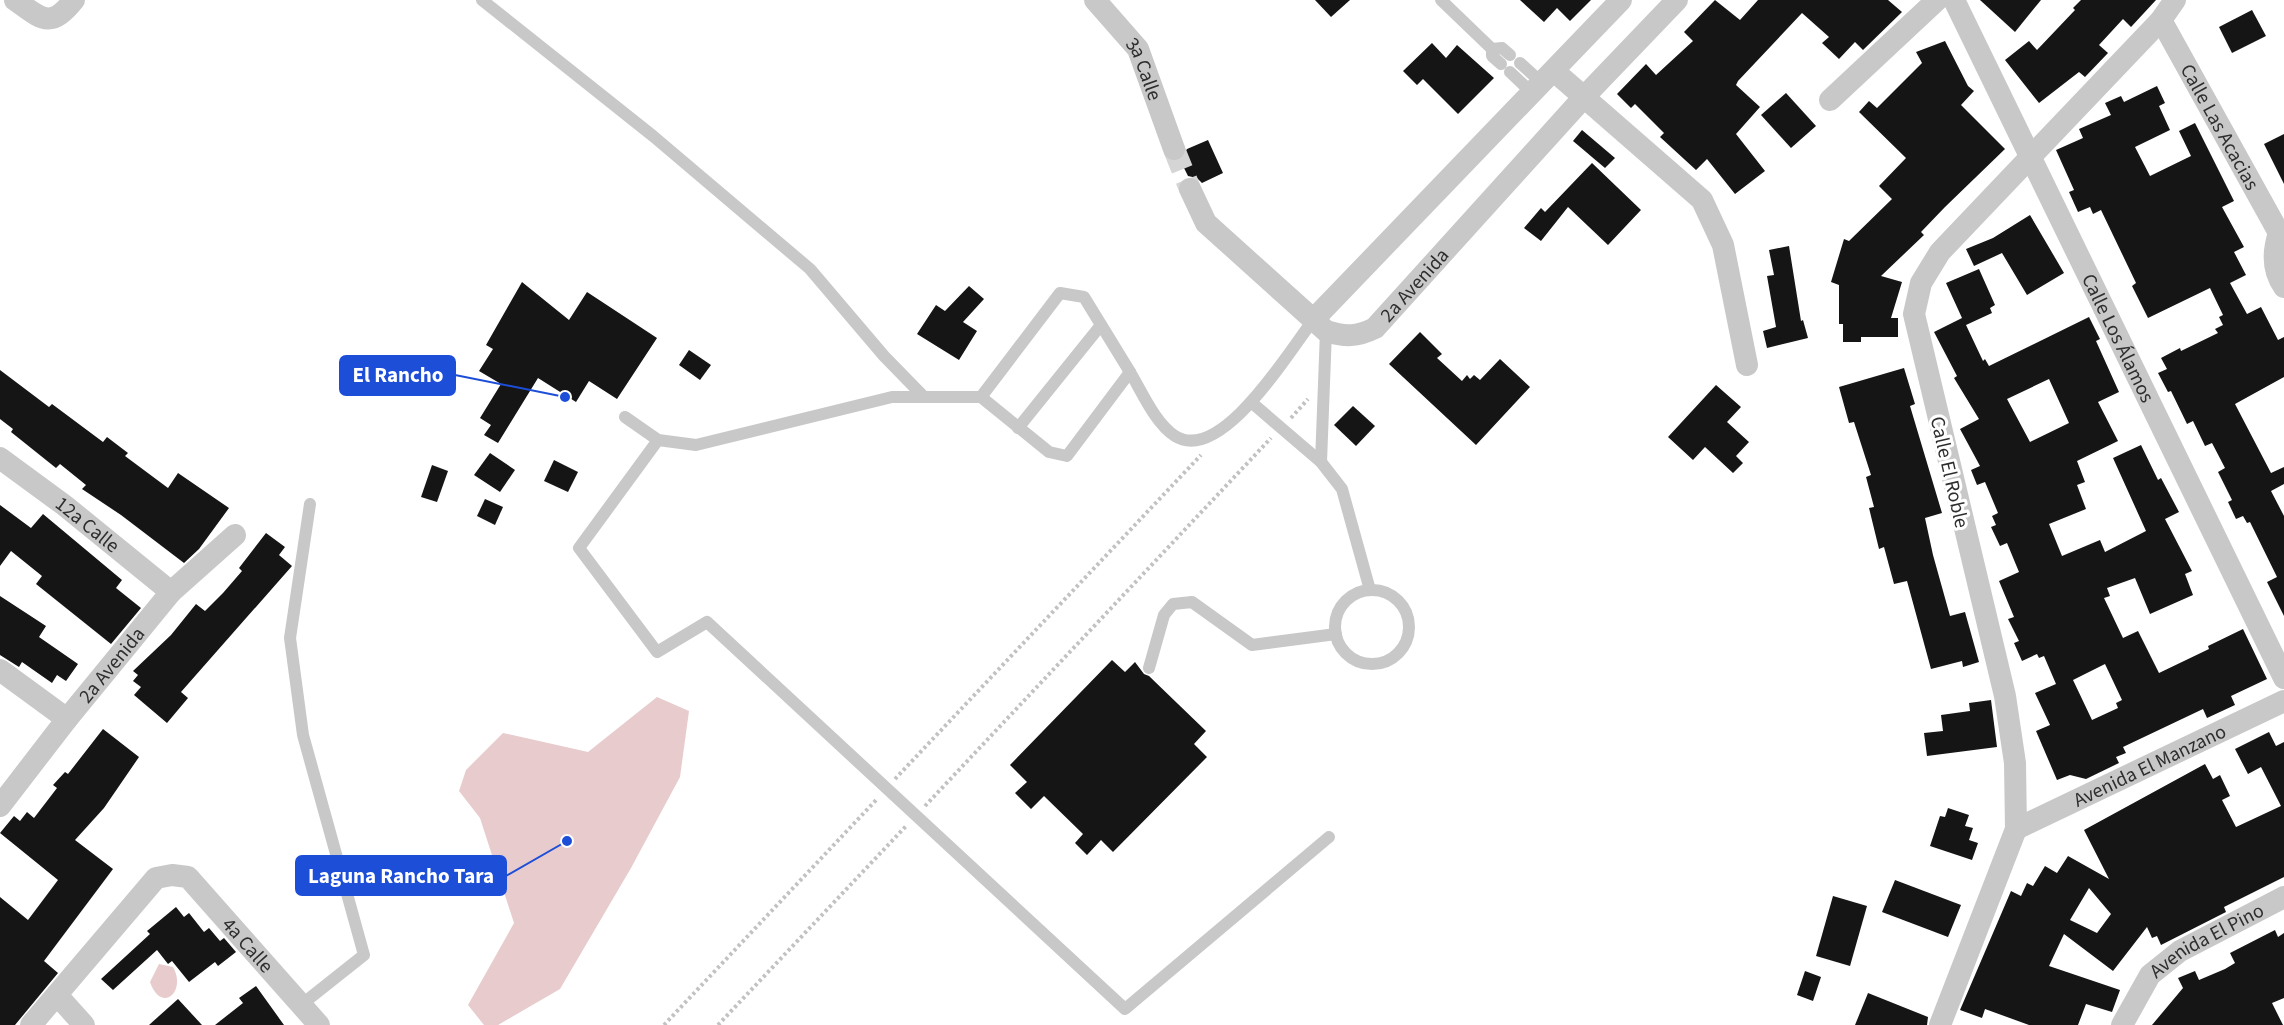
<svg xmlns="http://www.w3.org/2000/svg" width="2284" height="1025" viewBox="0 0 2284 1025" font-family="'Source Sans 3',sans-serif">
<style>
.water{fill:#e8cbcc}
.building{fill:#151515;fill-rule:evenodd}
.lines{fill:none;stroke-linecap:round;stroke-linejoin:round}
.street-tunnel{stroke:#d5d5d5;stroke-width:22;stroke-dasharray:22 11;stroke-linecap:butt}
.path{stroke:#c2c2c2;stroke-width:4;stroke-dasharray:3 3;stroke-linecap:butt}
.lane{stroke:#c8c8c8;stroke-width:12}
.street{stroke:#c8c8c8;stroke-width:22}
.labels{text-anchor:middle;stroke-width:6;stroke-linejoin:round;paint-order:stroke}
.street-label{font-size:20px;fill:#2e2e2e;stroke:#fff}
.leader{fill:none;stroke:#1d4ed8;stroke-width:2}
.callout-dot{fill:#1d4ed8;stroke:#fff;stroke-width:2}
.callout{fill:#1d4ed8;stroke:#1d4ed8;stroke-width:2}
.callout-label{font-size:21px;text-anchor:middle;font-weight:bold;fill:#fff}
</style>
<rect width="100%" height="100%" fill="#fff"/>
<g class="water">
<polygon points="657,697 689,711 680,777 631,868 560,989 498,1025 484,1025 468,1005 514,923 480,818 459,791 466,770 503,733 588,752"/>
<path d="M 159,964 L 173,967 C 187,992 161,1014 150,982 Z"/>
</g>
<g class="building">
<polygon points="1315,0 1350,0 1331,17"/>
<polygon points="1520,0 1591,0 1570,21 1557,8 1544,22"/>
<polygon points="1715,0 1740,20 1758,0 1888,0 1902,12 1863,50 1855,42 1839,59 1822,43 1829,37 1802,13 1738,81 1736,85 1760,107 1736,134 1765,171 1735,194 1707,159 1696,170 1660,137 1664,133 1635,104 1631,108 1617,94 1646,64 1656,75 1693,41 1684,32"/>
<polygon points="1980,0 2041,0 2015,32"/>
<polygon points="2081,0 2156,0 2131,27 2123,19 2099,45 2108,53 2085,77 2079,72 2039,103 2005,60 2029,41 2037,50 2075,10 2073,8"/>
<polygon points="2252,10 2266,36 2232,53 2219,27"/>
<polygon points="1945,41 1968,86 1974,91 1961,105 2005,149 1945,207 1921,232 1924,235 1881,276 1902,282 1891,318 1898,318 1898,337 1861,337 1861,342 1843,342 1843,324 1839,324 1839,285 1831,282 1844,239 1849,241 1892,199 1879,186 1906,158 1859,112 1869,101 1877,108 1922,63 1916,52"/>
<polygon points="1432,43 1446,58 1457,45 1494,78 1458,114 1423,79 1417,85 1403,71"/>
<polygon points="2157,86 2165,103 2159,106 2170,130 2135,147 2150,176 2191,156 2179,131 2195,123 2234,201 2222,207 2244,247 2234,252 2246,275 2230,283 2247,314 2261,307 2278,340 2284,337 2284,377 2235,404 2271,473 2284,467 2284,484 2271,491 2284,516 2284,616 2267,582 2277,577 2250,522 2247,523 2243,516 2236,519 2228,502 2232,500 2218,472 2225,468 2212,443 2205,446 2193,421 2187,424 2171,391 2168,392 2158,373 2167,369 2161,358 2180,348 2181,351 2218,333 2215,329 2223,325 2219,317 2223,315 2210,288 2148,318 2132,286 2136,283 2101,210 2093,214 2090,207 2078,212 2069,192 2074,190 2056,150 2083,138 2079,129 2111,115 2105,103 2121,96 2124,102"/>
<polygon points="1786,93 1816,126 1791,148 1761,115"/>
<polygon points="1582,130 1615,158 1605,168 1573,141"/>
<polygon points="2284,134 2284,184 2264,144"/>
<polygon points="1208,140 1223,173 1202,183 1197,178 1188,176 1180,160 1187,149"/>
<polygon points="1592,163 1641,210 1608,245 1568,207 1541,241 1524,228 1541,208 1545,212"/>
<polygon points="2030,215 2064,273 2027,295 2002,253 1974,266 1966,249 1993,238"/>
<polygon points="1789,246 1801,321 1803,320 1808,338 1767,348 1763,331 1776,327 1767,276 1774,275 1769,250"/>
<path d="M 1979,269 L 1995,305 L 1990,308 L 1992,313 L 1966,325 L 1983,361 L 1985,359 L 1989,366 L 2089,317 L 2100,339 L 2096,341 L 2119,392 L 2098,402 L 2118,441 L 2077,461 L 2085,482 L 2077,485 L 2086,509 L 2049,524 L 2062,556 L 2100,540 L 2105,552 L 2146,531 L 2113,458 L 2141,445 L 2158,480 L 2161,478 L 2179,512 L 2165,519 L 2192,571 L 2185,574 L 2193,595 L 2150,614 L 2135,578 L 2107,588 L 2110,596 L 2104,598 L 2123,638 L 2138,631 L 2159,673 L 2209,649 L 2208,646 L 2243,629 L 2267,679 L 2231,696 L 2235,705 L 2207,718 L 2203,709 L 2123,747 L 2126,753 L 2116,757 L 2119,763 L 2086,779 L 2070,775 L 2057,780 L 2036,731 L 2050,725 L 2035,693 L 2056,684 L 2044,656 L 2039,658 L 2037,654 L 2022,661 L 2014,643 L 2019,641 L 2008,619 L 2014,617 L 1999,581 L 2019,572 L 2007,543 L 2000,546 L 1991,527 L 1996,525 L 1992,516 L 1998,513 L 1985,482 L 1977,485 L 1971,470 L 1980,466 L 1960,429 L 1979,419 L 1954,378 L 1957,376 L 1934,332 L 1962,318 L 1946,283 ZM 2049,379 L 2069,423 L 2030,442 L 2007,399 ZM 2105,664 L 2122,700 L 2116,703 L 2118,708 L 2092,720 L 2073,680 Z"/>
<polygon points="522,282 569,320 587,292 657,338 617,399 589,381 576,402 538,378 498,443 484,435 491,425 480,418 501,384 479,371 493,349 486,345"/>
<polygon points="969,286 984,299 963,322 977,331 959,360 917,334 936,305 945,311"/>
<polygon points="1420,332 1442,354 1437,358 1462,381 1467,375 1470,379 1474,375 1480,380 1500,359 1530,387 1476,445 1389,364"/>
<polygon points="689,350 711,365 700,380 679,365"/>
<polygon points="1904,368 1915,404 1910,406 1942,513 1925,518 1933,555 1950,616 1965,612 1979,662 1963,667 1962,661 1931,669 1907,581 1894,584 1884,547 1879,549 1869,508 1874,507 1866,477 1871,475 1854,422 1849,423 1839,387"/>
<polygon points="0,370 49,407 52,404 103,442 107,437 128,453 125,456 168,488 178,473 229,508 199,549 184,563 121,515 82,489 86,485 60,464 56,468 11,432 13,429 0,419"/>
<polygon points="1716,385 1741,407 1727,422 1749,442 1736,456 1743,463 1733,473 1705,447 1693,460 1668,437"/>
<polygon points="1353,406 1375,426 1356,446 1334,425"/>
<polygon points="490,453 515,470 500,492 474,475"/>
<polygon points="554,460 578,472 568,492 544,481"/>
<polygon points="432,465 448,471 437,502 421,497"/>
<polygon points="485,499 503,507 495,525 477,516"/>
<polygon points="0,505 31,528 43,514 122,580 116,588 141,608 111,644 36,584 42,576 11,551 0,566"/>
<polygon points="266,533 285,547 279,555 292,566 181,692 188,698 167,723 134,695 141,687 133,681 138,675 133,671 171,635 196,604 205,611 223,593 242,571 239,568"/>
<polygon points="0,596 46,626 39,637 78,664 66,681 57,675 52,683 22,662 19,667 0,655"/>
<polygon points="1112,660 1125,672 1135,662 1144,674 1149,676 1206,731 1194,744 1207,757 1113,852 1101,840 1087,855 1075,843 1083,834 1044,796 1031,809 1015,793 1027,782 1010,765"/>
<polygon points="1991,700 1997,747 1927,756 1924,733 1943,731 1941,715 1970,711 1969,703"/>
<polygon points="103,729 139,757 104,808 75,840 113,869 44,961 58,973 15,1025 0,1025 0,897 28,920 58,880 0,833 14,816 20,821 27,812 34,818 57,788 53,785 65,772 68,774"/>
<path d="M 2269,732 L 2276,746 L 2284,742 L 2284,877 L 2224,907 L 2226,912 L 2161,945 L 2157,936 L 2152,938 L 2147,927 L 2113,971 L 2064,934 L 2049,966 L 2120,990 L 2112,1012 L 2086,1004 L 2078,1025 L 2029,1025 L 1985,1009 L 1982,1018 L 1960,1010 L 2011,891 L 2021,896 L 2027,883 L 2033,886 L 2045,866 L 2057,873 L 2068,856 L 2109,879 L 2084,830 L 2205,764 L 2213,779 L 2220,775 L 2230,796 L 2222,800 L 2236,827 L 2281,806 L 2261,767 L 2248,774 L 2235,749 ZM 2089,888 L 2111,914 L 2097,933 L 2070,920 Z"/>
<polygon points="1948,808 1969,815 1965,826 1973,828 1969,840 1978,843 1972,860 1930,846 1940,816 1945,817"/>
<polygon points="1895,880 1961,905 1948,937 1882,912"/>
<polygon points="1833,896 1867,906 1850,966 1816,956"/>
<polygon points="176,907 184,917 189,913 204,932 209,928 220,941 224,938 236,952 218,966 215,962 189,982 172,961 168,964 157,950 113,990 101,979 150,934 147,931"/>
<polygon points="2275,930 2278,937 2284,933 2284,998 2272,1003 2283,1025 2152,1025 2183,988 2178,978 2195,971 2199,980 2225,969 2235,963 2230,953"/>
<polygon points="1805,971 1821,977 1813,1001 1797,995"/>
<polygon points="256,986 284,1025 215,1025 243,1003 239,998"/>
<polygon points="1868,993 1928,1017 1927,1025 1855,1025"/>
<polygon points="178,999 202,1025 149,1025"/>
</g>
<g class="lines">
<polyline class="street-tunnel" points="1174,149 1190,189"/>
<g class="path">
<polyline points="1291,418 1308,399"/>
<polyline points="895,779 1201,455"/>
<polyline points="925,806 1271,438"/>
<polyline points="664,1025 878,798"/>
<polyline points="718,1025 907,825"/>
</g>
<g class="lane">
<polyline points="482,0 653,136 810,269 884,356 924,397"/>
<polyline points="1441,0 1492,49 1492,56 1501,64"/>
<polyline points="1492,49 1502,48 1510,55"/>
<polyline points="1520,63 1542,83"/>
<polyline points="1510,72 1532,93"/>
<polyline points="981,397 1060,293 1084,297 1130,372"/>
<polyline points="1251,402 1321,462 1342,489 1370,590"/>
<path d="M 625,417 L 658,440 L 696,445 L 892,397 L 981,397 L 1049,452 L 1067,456 L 1130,372 C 1142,392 1155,423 1175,436 C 1221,465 1290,350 1314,319"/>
<polyline points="1018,428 1101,325"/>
<polyline points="658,440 579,548 657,652 707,622 1125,1009 1329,837"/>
<polyline points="1321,462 1326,331"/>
<circle cx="1372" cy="627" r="37"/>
<polyline points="1149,668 1164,615 1173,604 1192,602 1252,645 1336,634"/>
<polyline points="301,1005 364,955 303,735 290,638 310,504"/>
</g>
<g class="street">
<path d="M 15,0 C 42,19 50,30 74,0"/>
<path id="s1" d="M 1095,0 L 1138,49 L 1174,149"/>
<path id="s2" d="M 1954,0 L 2284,678"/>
<path id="s3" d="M 2161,20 L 2279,233 L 2284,234"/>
<polyline points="1554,71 1702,200 1723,245 1747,365"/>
<polyline points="1830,100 1937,0"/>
<path id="s4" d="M 1190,189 L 1206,223 L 1326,331 C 1345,337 1357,337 1375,328 L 1584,97 L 1677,0"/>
<path d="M 2279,233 C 2273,251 2272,270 2284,287"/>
<polyline points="1314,319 1621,0"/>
<path id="s5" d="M 0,458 L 64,505 L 171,592"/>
<polyline points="0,670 67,719"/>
<path id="s6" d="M 0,806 L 67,719 L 171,592 L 235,535"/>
<path id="s7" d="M 2016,829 L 2284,701"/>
<polyline points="57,995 84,1025"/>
<path id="s8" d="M 31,1025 L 156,878 L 172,875 L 188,877 L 319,1025"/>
<polyline points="1940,1025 2016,829 2015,763 2005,696 1914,314 1921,283 1940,252 2161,20 2175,0"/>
<path id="s9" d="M 2122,1025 L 2150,975 L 2180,951 L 2284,897"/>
</g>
</g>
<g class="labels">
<g class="street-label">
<text dy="7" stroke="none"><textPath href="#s1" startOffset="86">3a Calle</textPath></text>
<text dy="7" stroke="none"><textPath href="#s3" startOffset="122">Calle Las Acacias</textPath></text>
<text dy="7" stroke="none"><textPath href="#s4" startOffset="308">2a Avenida</textPath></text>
<text dy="7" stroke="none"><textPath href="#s2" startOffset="376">Calle Los Álamos</textPath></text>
<text transform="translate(1950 472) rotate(77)" y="7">Calle El Roble</text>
<text dy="7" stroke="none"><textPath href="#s5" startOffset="110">12a Calle</textPath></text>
<text dy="7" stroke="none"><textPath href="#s6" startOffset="180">2a Avenida</textPath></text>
<text dy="7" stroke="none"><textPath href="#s7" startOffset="148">Avenida El Manzano</textPath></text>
<text dy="7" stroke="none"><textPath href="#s9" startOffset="124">Avenida El Pino</textPath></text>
<text dy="7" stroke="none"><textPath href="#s8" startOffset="316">4a Calle</textPath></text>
</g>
</g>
<path class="leader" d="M565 397L455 375M567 841L506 876"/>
<g class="callout-dot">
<circle cx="565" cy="397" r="6"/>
<circle cx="567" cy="841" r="6"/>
</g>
<g class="callout">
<rect x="340" y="356" width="115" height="39" rx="6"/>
<rect x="296" y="856" width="210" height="39" rx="6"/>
</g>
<g class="callout-label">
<text x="398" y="382">El Rancho</text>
<text x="401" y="883">Laguna Rancho Tara</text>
</g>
</svg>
